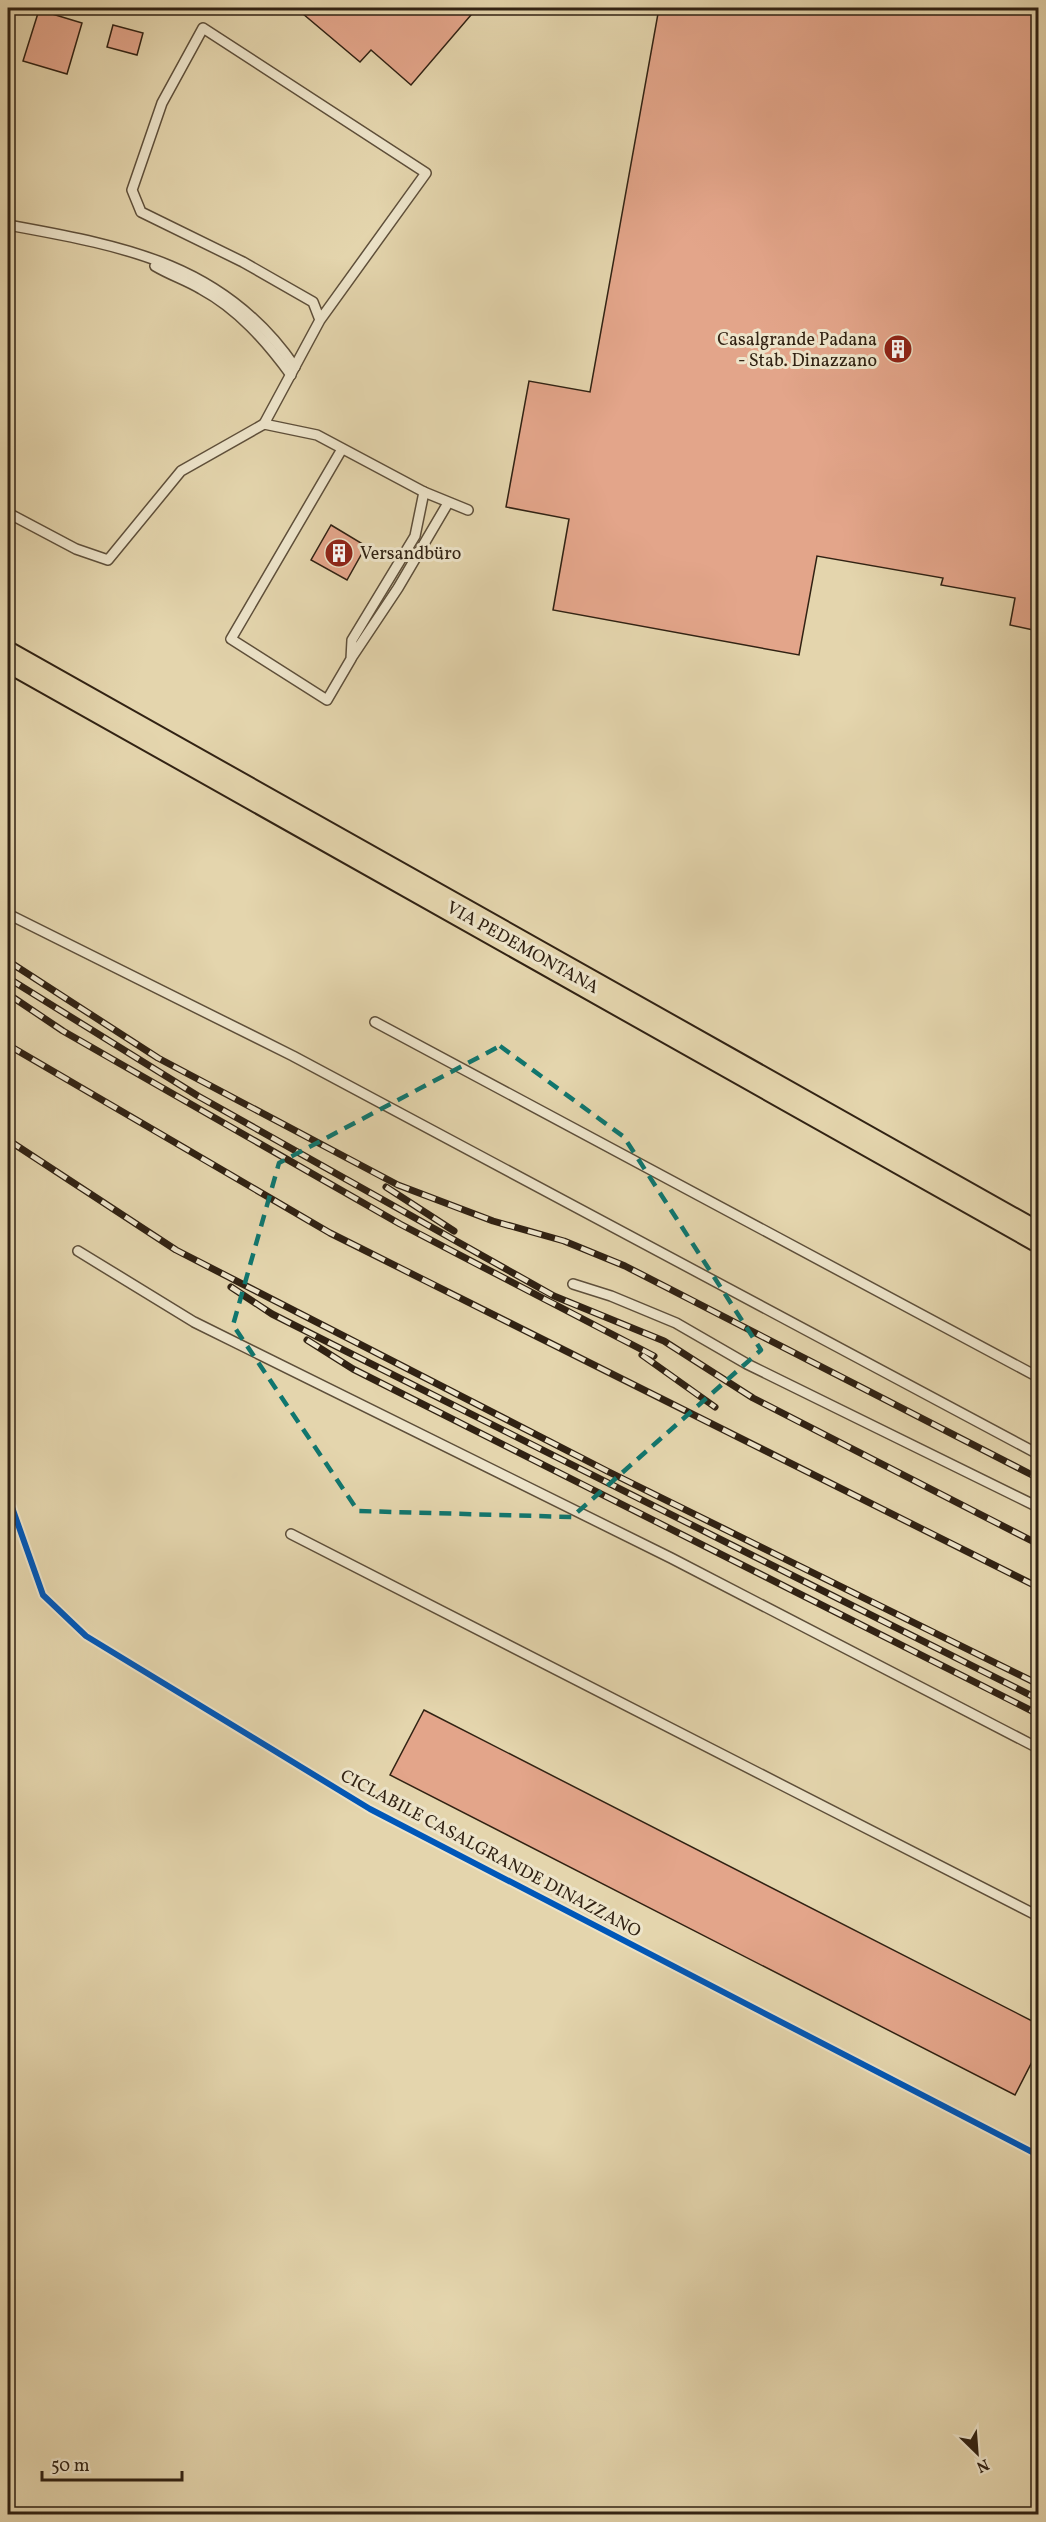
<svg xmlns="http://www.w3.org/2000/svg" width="1046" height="2522" viewBox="0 0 1046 2522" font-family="Vollkorn,serif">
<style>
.building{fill:#e3a58a;stroke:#312213;stroke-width:1.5}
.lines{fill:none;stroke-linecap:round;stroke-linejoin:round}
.lane-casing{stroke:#5e4f3a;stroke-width:12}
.primary-casing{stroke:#312213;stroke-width:32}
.lane{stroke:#ede4ca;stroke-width:9}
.primary{stroke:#e4d5ad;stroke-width:28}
.rail-casing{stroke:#312213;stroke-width:7}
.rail{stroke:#ede4ca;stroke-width:4.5;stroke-dasharray:14;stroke-linecap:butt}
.cycleway-casing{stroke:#ede4ca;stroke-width:10}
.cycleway{stroke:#0057b8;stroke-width:6}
.marked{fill:none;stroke:#0f766e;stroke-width:4.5;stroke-dasharray:12 8;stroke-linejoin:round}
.labels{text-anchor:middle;stroke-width:6;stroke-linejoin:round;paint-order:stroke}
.poi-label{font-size:18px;fill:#312213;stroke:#ede4ca;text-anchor:end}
.street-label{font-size:18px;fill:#312213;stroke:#ede4ca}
</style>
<rect width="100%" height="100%" fill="#e4d5ad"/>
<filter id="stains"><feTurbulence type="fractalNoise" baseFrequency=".00333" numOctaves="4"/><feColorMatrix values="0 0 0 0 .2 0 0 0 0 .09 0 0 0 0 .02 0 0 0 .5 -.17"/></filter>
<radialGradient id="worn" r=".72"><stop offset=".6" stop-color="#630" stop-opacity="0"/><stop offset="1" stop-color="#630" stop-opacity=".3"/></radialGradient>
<g class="building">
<polygon points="296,8 477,8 411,85 371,50 360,62"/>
<polygon points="659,8 1038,8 1038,631 1010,625 1015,598 941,585 943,578 817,556 799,655 553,610 569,519 506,507 529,381 590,392"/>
<polygon points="39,10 82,23 67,74 23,61"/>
<polygon points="113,25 143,33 137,55 107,47"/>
<polygon points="331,525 366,546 347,580 311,560"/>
<polygon points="424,1710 1038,2024 1038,2050 1015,2095 390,1775"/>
</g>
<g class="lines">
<g class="lane-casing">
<g id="lane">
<path d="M 8,225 C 123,246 224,263 295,367"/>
<path d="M 155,266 C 170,275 186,280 201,289 C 238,309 266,341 291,375"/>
<polyline points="320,320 313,302 243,262 141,212 132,190 162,103 203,28 426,173 320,320 264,424 317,435 424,492 468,510"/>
<polyline points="342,449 231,639 327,700 351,659 352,640 415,536 424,492"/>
<polyline points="8,513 76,549 108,560 181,471 264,424"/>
<polyline points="352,657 398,588 448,503"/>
<polyline points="8,914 293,1056 1038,1454"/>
<polyline points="375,1022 1038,1377"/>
<polyline points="78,1251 194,1322 671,1558 1038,1748"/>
<polyline points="573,1284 611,1296 676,1323 747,1364 1038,1507"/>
<polyline points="291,1534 1038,1916"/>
</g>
</g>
<g class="primary-casing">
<polyline id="primary" points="8,657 1038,1237"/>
</g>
<use href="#lane" class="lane"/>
<use href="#primary" class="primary"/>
<g class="rail-casing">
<g id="rail">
<polyline points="8,961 158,1058 398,1185 493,1221 564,1241 625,1266 1038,1478"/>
<polyline points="8,978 198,1096 554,1296 664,1341 753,1398 1038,1544"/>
<polyline points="8,994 63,1031 400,1224 654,1356"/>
<polyline points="8,1045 330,1233 1038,1587"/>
<polyline points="8,1140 176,1250 607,1471 1038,1684"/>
<polyline points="386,1187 454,1231"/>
<polyline points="231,1287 272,1314 1038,1699"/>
<polyline points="307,1340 353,1369 1038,1714"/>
<polyline points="642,1355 715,1407"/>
</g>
</g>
<use href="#rail" class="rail"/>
<g class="cycleway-casing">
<polyline id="cycleway" points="8,1496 43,1595 86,1636 370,1809 1038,2155"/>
</g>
<use href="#cycleway" class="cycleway"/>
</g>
<path class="marked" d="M 500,1046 L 624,1137 L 761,1350 L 572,1517 L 358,1511 L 233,1325 L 279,1163 Z"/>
<defs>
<g id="building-disc" transform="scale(1.5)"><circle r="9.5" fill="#8f2418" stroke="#ede4ca"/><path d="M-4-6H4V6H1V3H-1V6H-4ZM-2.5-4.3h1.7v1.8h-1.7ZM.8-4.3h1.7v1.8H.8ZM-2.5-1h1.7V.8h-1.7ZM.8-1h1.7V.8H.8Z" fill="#fff"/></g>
</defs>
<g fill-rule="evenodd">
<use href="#building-disc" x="898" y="349"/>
<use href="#building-disc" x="339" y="553"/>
</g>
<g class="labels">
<g class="poi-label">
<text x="877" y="345">Casalgrande Padana<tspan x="877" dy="21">- Stab. Dinazzano</tspan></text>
<text x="360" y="559" text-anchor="start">Versandbüro</text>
</g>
<g class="street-label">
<text transform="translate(523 947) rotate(29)" y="6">VIA PEDEMONTANA</text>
<text transform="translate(491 1853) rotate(28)" y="6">CICLABILE CASALGRANDE DINAZZANO</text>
</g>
</g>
<rect width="1046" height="2522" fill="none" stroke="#e4d5ad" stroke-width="30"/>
<rect x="9" y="9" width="1028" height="2504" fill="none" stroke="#312213" stroke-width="3"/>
<rect x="15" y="15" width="1016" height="2492" fill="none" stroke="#312213" stroke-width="1.5"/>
<g transform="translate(977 2453) rotate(155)" stroke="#ede4ca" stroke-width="4.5" paint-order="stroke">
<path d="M0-4.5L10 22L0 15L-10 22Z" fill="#312213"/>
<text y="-9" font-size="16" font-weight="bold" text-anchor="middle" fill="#312213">N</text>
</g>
<path d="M42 2471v9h140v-9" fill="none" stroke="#312213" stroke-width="3"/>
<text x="51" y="2471" font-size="18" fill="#312213" stroke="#ede4ca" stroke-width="4.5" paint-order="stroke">50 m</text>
<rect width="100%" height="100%" filter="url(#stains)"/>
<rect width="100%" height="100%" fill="url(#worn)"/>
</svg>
